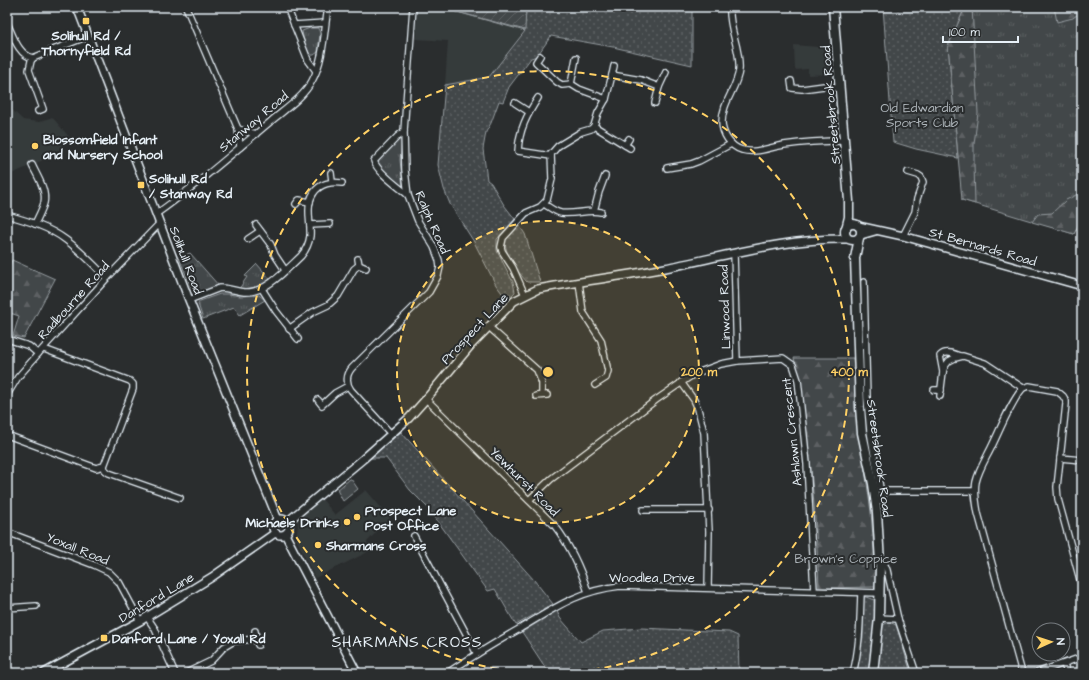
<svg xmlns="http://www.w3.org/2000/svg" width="1089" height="680" viewBox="0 0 1089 680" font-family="'Architects Daughter',sans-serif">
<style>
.built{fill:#363a3b}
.grass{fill:url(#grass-tufts);stroke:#959ca0}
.forest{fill:url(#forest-firs);stroke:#959ca0}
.park{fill:url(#park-dots);stroke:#959ca0}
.garden{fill:url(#garden-furrows);stroke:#959ca0}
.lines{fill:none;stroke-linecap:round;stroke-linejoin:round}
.minor-casing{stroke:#e8f1f8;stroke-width:8}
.tertiary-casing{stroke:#e8f1f8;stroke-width:10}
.secondary-casing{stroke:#e8f1f8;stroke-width:11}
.minor{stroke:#2a2d2e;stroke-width:5.5}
.tertiary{stroke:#2a2d2e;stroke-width:7}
.secondary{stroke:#2a2d2e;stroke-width:8}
.ring{fill:none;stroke:#ffd166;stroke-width:2;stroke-dasharray:7 5}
.poi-dot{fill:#ffd166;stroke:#2a2d2e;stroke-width:1.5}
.labels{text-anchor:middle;stroke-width:4;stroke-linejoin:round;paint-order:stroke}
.poi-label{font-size:13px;font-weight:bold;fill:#e8f1f8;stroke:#2a2d2e;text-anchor:start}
.street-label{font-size:13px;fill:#e8f1f8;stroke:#2a2d2e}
.park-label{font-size:13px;fill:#aeb5ba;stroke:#2a2d2e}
.quarter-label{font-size:15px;letter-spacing:1px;fill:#e8f1f8;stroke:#2a2d2e}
.centre{fill:#ffd166;stroke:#2a2d2e;stroke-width:2}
.ring-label{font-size:12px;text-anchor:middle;font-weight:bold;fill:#ffd166;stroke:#2a2d2e;stroke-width:4;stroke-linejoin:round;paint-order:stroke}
</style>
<defs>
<pattern id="grass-tufts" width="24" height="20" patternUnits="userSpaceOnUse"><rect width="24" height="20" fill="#424648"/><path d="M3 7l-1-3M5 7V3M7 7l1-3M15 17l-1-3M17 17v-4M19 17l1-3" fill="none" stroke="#5d6163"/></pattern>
<pattern id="forest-firs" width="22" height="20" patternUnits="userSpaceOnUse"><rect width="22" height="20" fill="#424648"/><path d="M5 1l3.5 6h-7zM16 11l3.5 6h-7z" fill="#5d6163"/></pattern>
<pattern id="park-dots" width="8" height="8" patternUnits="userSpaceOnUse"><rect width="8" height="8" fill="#424648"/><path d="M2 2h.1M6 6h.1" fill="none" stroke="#5d6163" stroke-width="1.8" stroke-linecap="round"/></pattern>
<pattern id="garden-furrows" width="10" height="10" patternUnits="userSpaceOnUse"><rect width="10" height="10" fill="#424648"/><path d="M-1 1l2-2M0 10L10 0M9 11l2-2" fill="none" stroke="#5d6163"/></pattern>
</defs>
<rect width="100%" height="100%" fill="#2a2d2e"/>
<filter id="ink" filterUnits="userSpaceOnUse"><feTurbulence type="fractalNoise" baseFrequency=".025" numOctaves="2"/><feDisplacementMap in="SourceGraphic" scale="8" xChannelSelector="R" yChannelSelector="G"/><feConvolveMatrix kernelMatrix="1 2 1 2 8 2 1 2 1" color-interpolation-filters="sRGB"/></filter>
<g filter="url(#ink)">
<g class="built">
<polygon points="417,7 450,10 525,30 489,77 445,85 448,41 415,39"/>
<polygon points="794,45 831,48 833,74 808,75 808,69 795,70"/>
<polygon points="7,105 23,120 39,122 52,117 71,139 55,154 50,157 7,176"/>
<polygon points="366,490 390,518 367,542 369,547 366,548 368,552 315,578 296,539 298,525 297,518 322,499 335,515"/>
</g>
<g class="grass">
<polygon points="965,7 1082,7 1082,217 1074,234 962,200 968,162"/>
<path d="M 310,28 L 318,28 L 320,33 L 318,52 L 314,55 L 310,55 C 306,48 303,39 302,31 Z"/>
<polygon points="402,138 400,160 403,187 378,165 378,161 398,139"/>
<polygon points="190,253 219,286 199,293 193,292 179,258"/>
<path d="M 257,264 L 270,279 C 260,287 252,289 239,289 L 247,277 L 245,276 Z"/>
<polygon points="220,294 229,294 240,296 259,295 265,300 240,315 234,307 203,319 198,304 200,301"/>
<polygon points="350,479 351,479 358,489 343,501 337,490"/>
</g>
<g class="forest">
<polygon points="965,7 972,7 978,113 974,144 974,163 975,204 962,200 948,46"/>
<polygon points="1054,7 1082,7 1082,11 1073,18 1057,22"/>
<polygon points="1082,191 1082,217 1074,234 1032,222 1038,214 1052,213 1066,200 1080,193"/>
<polygon points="12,260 55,279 24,338 13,336 19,316 7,312 7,275"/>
<path d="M 794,358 L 853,358 L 860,435 L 871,512 L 877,587 L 819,588 C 817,536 813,485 807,433 C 804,408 801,383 794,358 Z"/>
</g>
<g class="park">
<polygon points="450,7 692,7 692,65 613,47 551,36 537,56 531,58 509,87 503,102 499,101 491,123 486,132 483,149 487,180 491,183 504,205 515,219 497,239 497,251 513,282 515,292 505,302 502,293 496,285 474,242 450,204 444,189 438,165 445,85 489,77 525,31 450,10"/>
<polygon points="883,7 965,7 948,46 958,158 916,149 893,142"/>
<path d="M 519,225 L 525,234 L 540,282 L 527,282 C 518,272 500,250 507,236 C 510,232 515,228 519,225 Z"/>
<polygon points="401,432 534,580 553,604 516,625 495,589 488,591 429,509 410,490 386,458 370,458"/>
<polygon points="863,596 877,601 870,673 855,673 863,637"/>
<polygon points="557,611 560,618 581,642 603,631 641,628 729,632 738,636 739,673 549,673 522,632"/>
<polygon points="889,622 896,625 911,673 877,673 883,625"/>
</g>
<polygon class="garden" points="450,7 526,7 525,30 450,10"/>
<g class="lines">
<g class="minor-casing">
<g id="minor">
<polyline points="186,7 238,129 240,147"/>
<polyline points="287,7 308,60 316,71"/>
<path d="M 730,7 C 728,29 741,48 739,70 C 737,88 722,103 722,122 C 722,133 730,147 742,150 C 756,154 770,147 784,145 C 804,142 824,141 844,141"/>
<path d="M 7,23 C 13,35 18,55 33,58 L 88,36"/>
<polyline points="294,25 325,23"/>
<polyline points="540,56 536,62 557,82 562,85 571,84 576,58"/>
<polyline points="33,58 31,61 29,70 43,109 38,111"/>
<polyline points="614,66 612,75 641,80 659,87 655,103"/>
<polyline points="791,81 792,88 802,89 824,86 840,88"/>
<polyline points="571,84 579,89 606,99"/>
<polyline points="659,87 666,72"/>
<path d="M 538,98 C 527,115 519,130 518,151 L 551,156"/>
<polyline points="515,103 529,112"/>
<polyline points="594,126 630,148"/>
<polyline points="238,129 256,134"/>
<path d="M 404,131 L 398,136 L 374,161 C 377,172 399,187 408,195"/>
<polyline points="625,145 629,139"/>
<path d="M 32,165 C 37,176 47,190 44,203 C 42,210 38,217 35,224"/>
<polyline points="667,168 691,164 699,161 731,144"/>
<polyline points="331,173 332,181"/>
<polyline points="296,204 299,200 310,202"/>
<path d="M 544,204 C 549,207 555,212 561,213 C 575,215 588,209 601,212"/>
<polyline points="594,211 599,192 605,176"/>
<path d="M 156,214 C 196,186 233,153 270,122 C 284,110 303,98 312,81 C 324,59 324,32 328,7"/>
<path d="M 7,215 C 28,221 49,227 66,240 C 81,251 94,265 107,278"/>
<polyline points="256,225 271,245 275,255 285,270"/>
<polyline points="310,225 330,224"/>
<polyline points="903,236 915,212 917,199 923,182 921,177 918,175 908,172"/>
<polyline points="248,239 260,231"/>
<polyline points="734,253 737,361"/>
<polyline points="358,259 359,265 366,268"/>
<polyline points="579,282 583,312 601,340 608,371 606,378 595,385"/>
<polyline points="864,282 867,398 870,431 880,488"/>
<polyline points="262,289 276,311 298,339"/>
<polyline points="525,295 513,268 502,251 501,247 503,238 526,213 540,207 547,200 552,179 551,154 558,146 581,132 591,129 594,126 598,113 606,99 612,75"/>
<path d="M 189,300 L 220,288 C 228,288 236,291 244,292 C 265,294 287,269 301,256 C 306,250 309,244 310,236 C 311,225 307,211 310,201 C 315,185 327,181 342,183"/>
<polyline points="489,327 537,370 542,383 542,395"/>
<polyline points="289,329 313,312 328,305 338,296 354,269 359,265"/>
<polyline points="7,339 29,346 38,354"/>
<path d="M 943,372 L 940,356 C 946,350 953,354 960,356"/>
<polyline points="681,382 694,400 698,409 704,433 709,531 708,588"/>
<polyline points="934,390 941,390"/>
<polyline points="7,395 18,377 38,354 107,278 160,223"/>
<polyline points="536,396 547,395"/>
<polyline points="940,396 943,372 945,366 949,361 955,358 963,356 985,363 1023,388 1029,386 1057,391 1063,396 1066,401 1066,404 1057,487 1058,499 1082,587"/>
<path d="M 426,399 L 555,526 C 571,547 580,567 588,592"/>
<polyline points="318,400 322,405 335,393 348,386"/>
<path d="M 391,434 L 351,390 C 346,383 346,375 352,368 L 429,292 L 438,276 L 440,267 L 439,260 L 434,247 L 418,221 L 408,195 L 405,170 L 404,131 L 413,7"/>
<polyline points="7,435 96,468 104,466 133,389 133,384 130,381 44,349"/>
<polyline points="1060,458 1082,460"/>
<polyline points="104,466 105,470 109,473 180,498"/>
<polyline points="883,491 974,491"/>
<polyline points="529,500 551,479 656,400 694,374 721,364 737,361 783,358 793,365 798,380 807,464 814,591"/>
<polyline points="875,501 881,500 883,497 881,489"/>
<polyline points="643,510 709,510"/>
<polyline points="7,532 94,565 109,572 119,582 140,621"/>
<polyline points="414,536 477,654"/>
<polyline points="880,563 885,565 887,570 898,619 916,673"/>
<polyline points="7,608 36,606"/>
<polyline points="147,617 155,629 175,673"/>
<polyline points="879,618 898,619"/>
<polyline points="255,631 256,639 258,645"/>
<polyline points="1064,664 1067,673"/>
<polyline points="186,673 211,661 224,647 234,641 256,639"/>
<path d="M 447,673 C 472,657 496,642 521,628 C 556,607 578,591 620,586 L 880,593"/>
<path d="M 853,673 C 860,647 860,620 861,593"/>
<path d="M 1022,673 L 978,513 C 976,502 974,492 976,482 C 979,469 987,457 992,446 C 1001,428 1010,403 1023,388"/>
<polyline points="1036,673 1082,657"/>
</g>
</g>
<g class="tertiary-casing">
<g id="tertiary">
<polyline points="77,7 189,300 278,520"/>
<polyline points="858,226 903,236 1082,286"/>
<polyline points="861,235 875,231"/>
<circle cx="281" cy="527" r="8"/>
<path d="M 287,522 L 363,459 L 409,418 L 426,399 L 471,345 L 514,301 L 538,289 L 555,286 C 592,280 629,275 665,268 C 725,256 786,238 848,239"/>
<polyline points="285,534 357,673"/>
<polyline points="44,673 140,621 212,577 275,533"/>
</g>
</g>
<g class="secondary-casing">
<g id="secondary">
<polyline points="833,7 849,201 849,217 846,229"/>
<circle cx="853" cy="232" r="8"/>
<polyline points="859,238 855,258 860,407 862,433 873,484 877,512 880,563 879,618 873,673"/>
</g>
</g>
<use href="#minor" class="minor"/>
<use href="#tertiary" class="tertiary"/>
<use href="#secondary" class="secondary"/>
</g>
</g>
<circle cx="548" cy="372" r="151" fill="#ffd166" fill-opacity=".12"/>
<g class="ring">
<circle cx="548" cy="372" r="151"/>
<path d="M545 673A301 301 0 1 1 551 673"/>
</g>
<g class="poi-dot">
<rect x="82" y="17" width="8" height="8" rx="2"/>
<circle cx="35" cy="146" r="4"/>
<rect x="137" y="181" width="8" height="8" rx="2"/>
<circle cx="357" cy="517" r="4"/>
<circle cx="347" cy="522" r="4"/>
<circle cx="318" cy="545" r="4"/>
<rect x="100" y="634" width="8" height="8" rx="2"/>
</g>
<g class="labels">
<g class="poi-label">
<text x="86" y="40" text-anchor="middle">Solihull Rd /<tspan x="86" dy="15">Thornyfield Rd</tspan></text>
<text x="43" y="144">Blossomfield Infant<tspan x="43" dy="15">and Nursery School</tspan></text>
<text x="149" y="183">Solihull Rd<tspan x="149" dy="15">/ Stanway Rd</tspan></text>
<text x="365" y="515">Prospect Lane<tspan x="365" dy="15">Post Office</tspan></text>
<text x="339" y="527" text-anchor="end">Michaels Drinks</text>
<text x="326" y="550">Sharmans Cross</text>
<text x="112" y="643">Danford Lane / Yoxall Rd</text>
</g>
<g class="street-label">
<text transform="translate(830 105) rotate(-95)" y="5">Streetsbrook Road</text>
<text transform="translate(253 121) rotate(-40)" y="5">Stanway Road</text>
<text transform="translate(433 222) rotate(66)" y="5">Ralph Road</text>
<text transform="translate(983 246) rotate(16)" y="5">St Bernards Road</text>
<text transform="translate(187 260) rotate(69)" y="5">Solihull Road</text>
<text transform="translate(73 300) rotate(-48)" y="5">Radbourne Road</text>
<text transform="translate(724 307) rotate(-92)" y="5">Linwood Road</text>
<text transform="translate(474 328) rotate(-47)" y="5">Prospect Lane</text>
<text transform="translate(791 432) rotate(-96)" y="5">Ashlawn Crescent</text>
<text transform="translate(880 458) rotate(82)" y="5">Streetsbrook Road</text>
<text transform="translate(525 481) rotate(45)" y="5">Yewhurst Road</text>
<text transform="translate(78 548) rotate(22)" y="5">Yoxall Road</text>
<text x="652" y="582">Woodlea Drive</text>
<text transform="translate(156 597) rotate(-31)" y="5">Danford Lane</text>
</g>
<g class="park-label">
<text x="922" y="112">Old Edwardian<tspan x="922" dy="15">Sports Club</tspan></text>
<text x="846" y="563">Brown's Coppice</text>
</g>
<g class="quarter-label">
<text x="407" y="647">SHARMANS CROSS</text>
</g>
</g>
<circle cx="548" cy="372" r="6" class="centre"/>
<g class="ring-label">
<text x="699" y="376">200 m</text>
<text x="849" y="376">400 m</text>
</g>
<rect width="1089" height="680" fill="none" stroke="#2a2d2e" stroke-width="24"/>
<rect x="12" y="12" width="1065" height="656" fill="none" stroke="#e8f1f8" stroke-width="1.5" filter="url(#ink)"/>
<g transform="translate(1051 642) rotate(87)"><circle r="19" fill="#2a2d2e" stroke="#767b7f"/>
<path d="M0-3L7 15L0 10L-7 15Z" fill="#ffd166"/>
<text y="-6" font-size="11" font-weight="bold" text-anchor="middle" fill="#e8f1f8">N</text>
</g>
<path d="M943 36v6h75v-6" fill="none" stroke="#e8f1f8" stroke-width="2"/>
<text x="949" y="36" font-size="12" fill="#e8f1f8" stroke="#2a2d2e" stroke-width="3" paint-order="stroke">100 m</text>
</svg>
